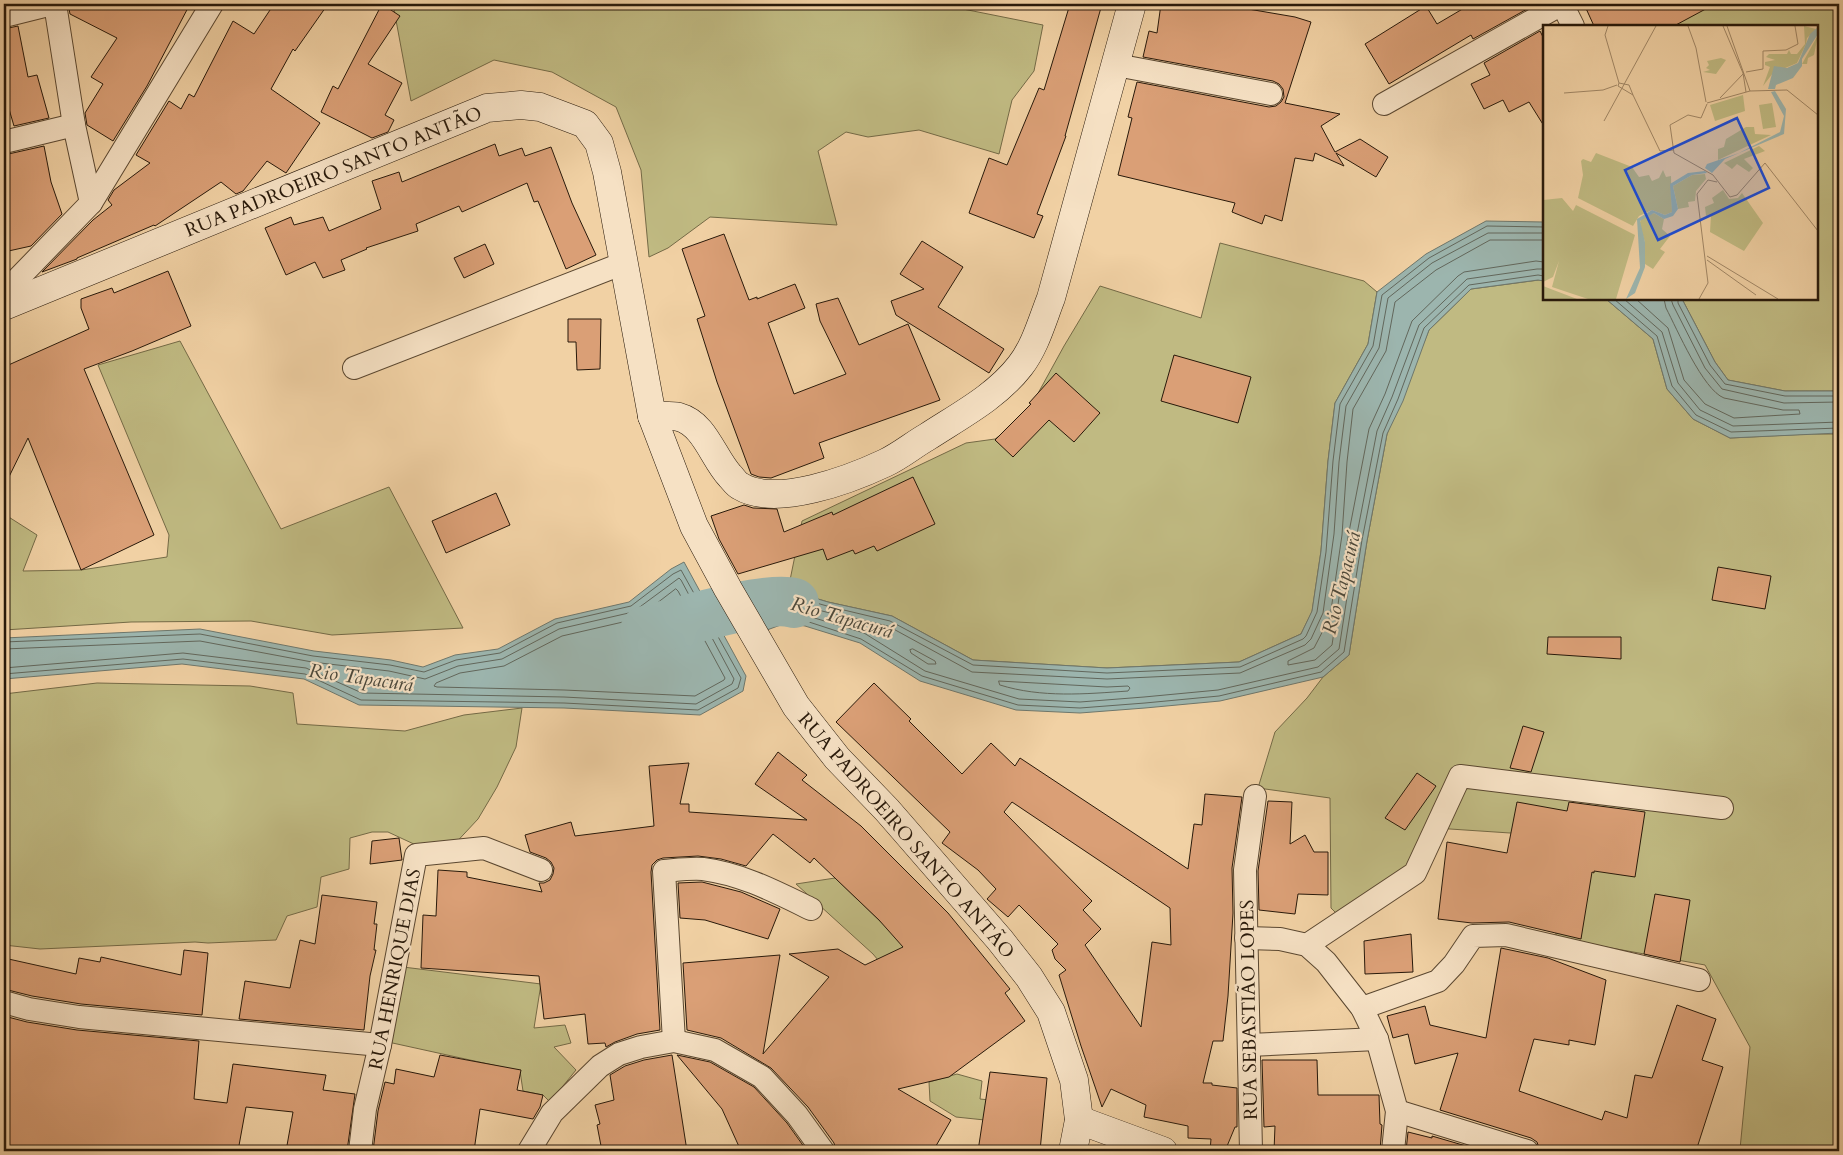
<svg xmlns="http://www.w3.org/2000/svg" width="1843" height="1155" viewBox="0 0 1843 1155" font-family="Cardo,serif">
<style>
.green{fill:#c0ba82;stroke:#746a46}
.water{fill:#9cb5ae;stroke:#6e776c}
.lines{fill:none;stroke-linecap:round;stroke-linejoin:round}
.shore{stroke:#62675c;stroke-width:1}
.river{stroke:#9cb5ae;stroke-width:50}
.building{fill:#da9f76;stroke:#28190a;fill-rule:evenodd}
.street-casing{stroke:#5a4730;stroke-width:24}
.secondary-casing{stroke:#28190a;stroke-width:29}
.street{stroke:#f6e1c4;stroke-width:22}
.secondary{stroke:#f6e1c4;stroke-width:28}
.labels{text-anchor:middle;stroke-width:4.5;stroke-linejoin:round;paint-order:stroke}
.street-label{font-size:19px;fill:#28190a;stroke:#f6e1c4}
.water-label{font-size:20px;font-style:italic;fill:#4b483b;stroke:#f6e1c4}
.inset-road{fill:none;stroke:#a18766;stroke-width:1}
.view{fill:#1d4ed8;fill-opacity:0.15;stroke:#1d4ed8;stroke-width:2.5}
.inset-edge{fill:none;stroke:#28190a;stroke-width:2.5}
</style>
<rect width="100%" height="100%" fill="#f1d1a4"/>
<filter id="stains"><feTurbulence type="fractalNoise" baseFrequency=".004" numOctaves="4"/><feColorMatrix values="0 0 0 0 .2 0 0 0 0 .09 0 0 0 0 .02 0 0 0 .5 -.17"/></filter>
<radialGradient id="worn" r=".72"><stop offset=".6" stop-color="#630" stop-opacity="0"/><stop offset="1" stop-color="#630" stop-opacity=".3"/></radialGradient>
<g class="green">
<polygon points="393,4 968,4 963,9 1043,25 1034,71 1012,100 999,154 919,130 868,137 846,132 818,151 837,225 710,217 668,248 649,257 641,170 616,107 552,72 494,60 411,101"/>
<polygon points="1668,4 1839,4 1839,391 1785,391 1728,380 1715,362 1682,299 1817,299 1817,26 1672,26"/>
<polygon points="1220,243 1364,281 1377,292 1368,344 1335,403 1328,461 1321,551 1312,612 1301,634 1239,662 1107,668 973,660 892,616 828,602 788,590 802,521 966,443 995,439 1025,417 1064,346 1100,286 1201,318"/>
<polygon points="1539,280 1544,281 1544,299 1606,299 1653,339 1667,389 1693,419 1730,438 1809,434 1839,434 1839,1151 1743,1151 1740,1149 1750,1047 1705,965 1556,938 1555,836 1435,828 1415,873 1337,914 1331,908 1330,798 1258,788 1275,732 1307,698 1323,677 1349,655 1367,541 1387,434 1429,330 1471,289"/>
<polygon points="180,341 281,529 389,487 463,628 332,635 251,621 131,622 4,630 4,514 37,535 23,571 81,570 167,557 169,535 98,365"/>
<polygon points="97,683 250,686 293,693 297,724 405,731 464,715 522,708 516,747 497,787 478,819 450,849 431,852 388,832 372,832 350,838 349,869 321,877 317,907 287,916 276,940 208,943 195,942 40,949 4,945 4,694"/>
<polygon points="835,878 885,926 919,964 944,1039 873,954 796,884"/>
<polygon points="403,967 541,984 534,1028 565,1025 571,1043 554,1047 576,1070 550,1102 543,1095 523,1091 520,1071 388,1042"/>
<polygon points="957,1074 982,1081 980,1099 1009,1102 1004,1122 956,1117 930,1101 929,1082"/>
</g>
<g class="water">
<polygon points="1486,221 1544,222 1544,281 1538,280 1471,289 1429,330 1403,401 1387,434 1367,541 1349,655 1323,677 1220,701 1145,708 1080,713 1016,710 920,681 860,643 805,626 786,623 767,630 746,593 788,590 828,602 892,616 973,660 1107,668 1239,662 1301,634 1312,611 1321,551 1328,461 1335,403 1368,344 1377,292 1426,254"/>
<polygon points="1606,299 1682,299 1715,362 1728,380 1785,391 1839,391 1839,433 1730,438 1693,419 1667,389 1653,339"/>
<polygon points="684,562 746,676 743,691 700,715 564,708 359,705 304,679 182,664 4,679 4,638 200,629 314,651 391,660 423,667 455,655 498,649 555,619 629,602 671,569"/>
</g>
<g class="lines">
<g class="shore">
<polyline points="1544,227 1487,226 1429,258 1382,295 1373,346 1340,404 1333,461 1326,552 1317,612 1306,636 1303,639 1240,667 1107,673 973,665 890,621 827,606 788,595 758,597 756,601 770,623 787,618 806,621 861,639 922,676 1018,705 1080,708 1145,703 1219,696 1321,672 1344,652 1362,540 1383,433 1398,399 1424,328 1469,285 1538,275 1544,276"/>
<polyline points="1544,233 1488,233 1432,263 1388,298 1379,348 1346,406 1339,462 1334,534 1323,613 1311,639 1305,645 1240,673 1107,679 972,672 888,626 826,612 787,602 768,603 767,606 773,615 788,612 808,616 864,633 925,671 1019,699 1080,702 1144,697 1218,690 1318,667 1339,649 1356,539 1377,431 1392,397 1419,325 1467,279 1537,269 1544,269"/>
<polyline points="1544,240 1490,240 1436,270 1395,302 1386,351 1353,409 1347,462 1342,535 1330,617 1314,648 1288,661 1288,665 1315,660 1332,645 1348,537 1369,429 1385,394 1412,321 1458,276 1464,272 1536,261 1544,262"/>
<polyline points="1614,299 1657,336 1672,386 1696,415 1731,432 1839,428"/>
<polyline points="1624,299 1662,332 1678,383 1700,410 1733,426 1839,422"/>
<path d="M 1636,299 L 1668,328 L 1684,380 L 1705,404 L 1734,418 L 1800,414 L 1799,410 L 1783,410 L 1724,398 C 1703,390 1677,329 1666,308 L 1664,299"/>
<polyline points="1671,299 1673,305 1705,368 1722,389 1784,403 1839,402"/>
<polyline points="1678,299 1678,303 1710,365 1725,384 1785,396 1839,396"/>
<polygon points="676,589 678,591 725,678 724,680 695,696 564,690 437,687 434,686 436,683 460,673 504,666 562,636 636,619"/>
<polyline points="4,642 200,634 313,656 390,665 424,672 456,660 500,653 557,623 631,606 673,574 681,570 741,678 738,688 698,710 564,703 361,700 305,674 183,659 4,674"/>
<polyline points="4,649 200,641 312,662 389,671 425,679 458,666 502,659 559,629 633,612 679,578 681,580 734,679 732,684 696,704 564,697 362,693 306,668 183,653 4,668"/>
<polygon points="913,649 935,661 936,664 928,664 911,653 910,650"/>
<polygon points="350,674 402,682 403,685 401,687 364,686 348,679 348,676"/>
<path d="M 999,681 L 1107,687 L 1128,686 L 1130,688 L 1128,691 C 1086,694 1041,698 1000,685 Z"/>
</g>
<path class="river" d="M 645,631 C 677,623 766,595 794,603"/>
</g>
<g class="building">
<polygon points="68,4 190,4 147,86 113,141 87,125 85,113 103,84 91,77 117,38 70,14"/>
<polygon points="274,4 328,4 295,51 293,49 271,89 320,123 286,173 267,161 243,191 236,194 221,182 155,226 154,225 77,258 77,259 42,272 93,220 112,205 108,200 114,190 150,163 136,155 169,101 181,109 189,94 194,97 233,21 254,34"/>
<polygon points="382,4 400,16 368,64 402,83 385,115 394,120 388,132 372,138 321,112 333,86 338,89"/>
<polygon points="1070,4 1102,4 1065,136 1066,136 1037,214 1043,216 1034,238 969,213 989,158 1007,165 1039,88 1044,90"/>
<polygon points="1161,4 1219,4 1295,17 1311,22 1285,103 1340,114 1321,126 1335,152 1360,139 1388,157 1376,177 1336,153 1344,166 1315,153 1313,161 1295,158 1282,221 1265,215 1262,224 1232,212 1235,203 1118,175 1132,118 1128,117 1137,82 1269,107 1276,106 1281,102 1284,97 1283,89 1279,84 1273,81 1143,57 1149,31 1157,33"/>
<polygon points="1471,4 1527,4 1529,8 1473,39 1471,35 1389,84 1365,44 1426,6 1437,24"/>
<polygon points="1584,4 1715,4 1674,26 1594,26"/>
<polygon points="18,26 28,77 37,75 49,118 14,126 4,92 4,29"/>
<polygon points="1540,31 1544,39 1544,126 1529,102 1509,112 1503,100 1484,109 1471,84 1490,75 1484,63"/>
<polygon points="495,144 499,156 522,148 525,156 551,147 572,203 596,255 566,269 538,201 534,202 527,183 462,212 459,206 416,224 418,231 366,248 367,249 341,260 345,270 323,278 315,262 286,275 265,228 291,217 294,225 323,217 329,231 381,209 372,181 399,172 402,182"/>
<polygon points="44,146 51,182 62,214 31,246 4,252 4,155"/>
<polygon points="724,234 749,300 757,297 757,299 795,284 805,308 768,323 794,394 846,374 820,321 816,304 838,298 859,345 908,324 940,400 819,443 824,458 771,478 759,477 751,474 717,382 697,319 705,316 682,249"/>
<polygon points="922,241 963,267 938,307 1004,349 989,373 896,315 891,301 924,289 900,274"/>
<polygon points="485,244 494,264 464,278 454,258"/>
<polygon points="168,271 191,326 132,351 84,369 154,535 81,570 28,438 4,487 4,367 89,329 81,308 81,299 112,288 114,293"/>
<polygon points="568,319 601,319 600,369 577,370 576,342 568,342"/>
<polygon points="1174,355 1251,377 1238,423 1161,401"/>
<polygon points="1056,373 1100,413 1074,442 1049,420 1013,457 995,440 1031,404 1029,403"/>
<polygon points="913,477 935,524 877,551 874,546 855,554 853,550 827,560 823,549 738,574 719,539 711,516 744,505 753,508 777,509 784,532 832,512 833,515"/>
<polygon points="496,493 510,525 446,553 432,521"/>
<polygon points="1718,567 1771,576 1765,609 1712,600"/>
<polygon points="1548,637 1621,637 1621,659 1547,654"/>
<path d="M 874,683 L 911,719 L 909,721 L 962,774 L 991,743 L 1015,766 L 1020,758 L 1188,869 L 1194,824 L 1202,825 L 1205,794 L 1242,797 L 1232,868 L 1233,913 L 1228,996 L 1223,1041 L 1213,1041 L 1203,1083 L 1212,1083 L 1212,1085 L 1237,1088 L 1237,1127 L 1235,1127 L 1225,1151 L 1210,1151 L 1211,1139 L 1188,1138 L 1188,1126 L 1144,1117 L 1146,1105 L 1111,1089 L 1102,1107 L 1081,1046 L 1059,975 L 1066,970 L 1055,959 L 1052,950 L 1058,944 L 1019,905 L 1008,917 L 987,899 L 996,889 L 978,870 L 942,843 L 950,832 L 836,722 ZM 1012,802 L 1170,908 L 1171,945 L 1152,942 L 1141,1027 L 1085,945 L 1101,929 L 1083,910 L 1092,901 L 1004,812 Z"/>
<polygon points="1523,726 1544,732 1531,772 1510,768"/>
<polygon points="778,752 807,775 802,780 861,826 948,913 1010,989 1005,993 1025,1021 949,1077 898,1089 951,1120 933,1151 836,1151 834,1143 808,1107 771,1068 721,1038 687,1030 683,963 780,955 763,1054 829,977 789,954 838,949 865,965 903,947 879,920 814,858 810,863 773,834 746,866 721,859 698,856 663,858 657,860 652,865 651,872 660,1030 637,1034 615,1042 606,1047 605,1043 588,1044 585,1014 544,1019 539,976 421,968 423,915 436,916 438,870 467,872 467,877 542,892 539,883 544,883 550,880 553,874 554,868 551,862 546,858 530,852 525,835 571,822 575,836 654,826 649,766 689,763 680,804 689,804 689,812 807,820 755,784"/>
<polygon points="1417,773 1436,786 1405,830 1385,818"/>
<polygon points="1268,801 1292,802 1290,844 1305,835 1314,852 1328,852 1328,895 1298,894 1295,914 1259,910 1258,871"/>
<polygon points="1517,802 1567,811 1569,802 1645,812 1635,877 1594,871 1594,873 1592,872 1581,939 1509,922 1472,923 1438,919 1447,842 1507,853"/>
<polygon points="399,838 402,860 370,864 372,841"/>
<polygon points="702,882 741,892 780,909 768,939 705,920 680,918 678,883"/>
<polygon points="1655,894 1690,900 1680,962 1644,954"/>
<polygon points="322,895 377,902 374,924 377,924 374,950 376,950 370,976 364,1030 239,1019 245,981 290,988 300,940 315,944"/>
<polygon points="1411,934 1413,972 1365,974 1364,941"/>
<polygon points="1501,948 1548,958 1606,980 1595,1045 1569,1040 1569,1045 1534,1039 1519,1091 1602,1120 1605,1111 1627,1118 1635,1075 1652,1078 1677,1005 1716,1019 1702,1060 1723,1067 1696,1151 1540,1151 1537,1142 1531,1138 1440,1110 1458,1053 1415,1064 1408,1034 1393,1038 1387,1016 1425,1006 1430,1025 1486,1038"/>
<polygon points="184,950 208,953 202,1015 81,1004 32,996 4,989 4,958 76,974 79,958 100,962 101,957 181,975"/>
<polygon points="4,1016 27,1022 77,1030 199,1041 194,1099 227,1103 233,1064 326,1075 323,1090 355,1094 347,1151 286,1151 293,1112 246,1107 238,1151 4,1151"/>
<polygon points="440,1055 521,1070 517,1090 543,1095 540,1107 533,1119 480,1109 474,1151 373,1151 378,1111 385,1082 394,1084 396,1069 434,1077"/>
<polygon points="672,1055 687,1151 602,1151 597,1125 600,1124 595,1105 614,1100 610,1075 625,1066 644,1060"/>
<polygon points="677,1055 710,1062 754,1087 787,1123 807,1151 741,1151 722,1109"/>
<polygon points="1262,1060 1317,1060 1318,1095 1379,1095 1380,1124 1382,1125 1380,1151 1274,1151 1275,1126 1264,1127"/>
<polygon points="990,1072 1047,1078 1040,1151 978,1151"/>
<polygon points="1408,1132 1432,1138 1432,1136 1483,1151 1406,1151"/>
</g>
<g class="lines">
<g class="street-casing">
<g id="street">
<polyline points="55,4 74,125 91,203"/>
<polyline points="1562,4 1573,26"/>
<polyline points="4,16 52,4"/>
<polyline points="1116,65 1271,94"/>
<polyline points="1384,104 1562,4"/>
<polyline points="4,142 74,125"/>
<polyline points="4,293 91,203 212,4"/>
<polyline points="354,368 624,263"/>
<polyline points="1246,938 1280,939 1307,945 1326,962 1362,1008 1377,1039 1397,1111 1393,1151"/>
<polyline points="1307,945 1415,873 1460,776 1722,808"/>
<polyline points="4,1002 29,1009 79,1017 380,1045"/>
<polyline points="1362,1008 1438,981 1454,964 1473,936 1506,935 1699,980"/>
<path d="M 674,1041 L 664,871 C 676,870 690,868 703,869 C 742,874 776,892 811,909"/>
<polyline points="1249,1045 1377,1039"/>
<polyline points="1397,1111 1527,1151"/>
<polyline points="360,1151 365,1109 380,1045 416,855 484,848 541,870"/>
<polyline points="529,1151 552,1113 600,1066 619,1054 641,1047 674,1041 715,1050 762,1077 797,1115 823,1151"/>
<polyline points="1251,1151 1245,870 1255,796"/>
</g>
</g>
<g class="secondary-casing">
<g id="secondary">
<polyline points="4,306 487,108 521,105 540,107 585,124 599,143 607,172 652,416 694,526 728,589 796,706 837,758 887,810 1000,940 1029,977 1051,1012 1074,1080 1079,1120 1073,1151"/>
<path d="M 652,416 C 661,416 670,415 679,417 C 705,424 713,458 730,476 C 733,479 736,484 740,486 C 776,508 851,479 885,463 C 900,456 913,445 927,437 C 959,416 996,397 1020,366 C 1035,347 1042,321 1051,298 L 1132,4"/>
<polyline points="1079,1120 1163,1151"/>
</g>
</g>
<use href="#street" class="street"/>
<use href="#secondary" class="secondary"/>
</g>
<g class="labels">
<g class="street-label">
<text transform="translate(333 171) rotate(-22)" y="7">RUA PADROEIRO SANTO ANTÃO</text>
<text transform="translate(907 835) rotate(49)" y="7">RUA PADROEIRO SANTO ANTÃO</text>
<text transform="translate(394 969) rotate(-79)" y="7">RUA HENRIQUE DIAS</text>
<text transform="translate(1248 1010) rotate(-91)" y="7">RUA SEBASTIÃO LOPES</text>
</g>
<g class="water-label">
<text transform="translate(1341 583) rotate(-76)" y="7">Rio Tapacurá</text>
<text transform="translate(842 617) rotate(16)" y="7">Rio Tapacurá</text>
<text transform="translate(361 677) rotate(8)" y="7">Rio Tapacurá</text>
</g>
</g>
<g transform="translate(1543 25)">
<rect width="275" height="275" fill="#f1d1a4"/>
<path d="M 261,1 L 273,4 L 264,13 L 263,19 L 254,38 L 230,48 L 220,61 L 227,42 L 222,40 L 222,37 L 232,35 L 223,32 L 226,29 L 244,29 L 246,25 L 248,29 L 254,29 L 262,19 ZM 275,10 L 271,30 L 265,33 L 264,39 L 259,39 ZM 178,33 L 183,35 L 173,49 L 160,47 L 167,45 L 163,43 L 166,40 L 164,36 ZM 200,70 L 202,86 L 172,96 L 167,80 ZM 229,78 L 233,102 L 220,104 L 216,80 ZM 203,102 L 211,102 L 212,109 L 228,110 L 175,135 L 175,124 L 181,122 L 183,114 ZM 216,121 L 222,126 L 201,134 L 210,143 L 206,147 L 194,139 L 189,144 L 181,138 ZM 53,128 L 89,142 L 96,152 L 106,150 L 109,156 L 116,153 L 120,145 L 123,152 L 128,151 L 129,187 L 122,190 L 109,185 L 96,191 L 90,201 L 35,173 L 40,150 L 38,136 L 40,134 L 48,137 ZM 162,149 L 163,154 L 153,166 L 152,176 L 145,177 L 146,182 L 135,184 L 130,161 L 149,150 ZM 180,165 L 186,174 L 195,173 L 199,168 L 220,198 L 201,226 L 167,207 L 168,190 L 163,191 L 162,182 L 171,178 L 169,173 ZM 19,173 L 30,186 L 33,180 L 92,210 L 73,274 L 45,274 L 9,262 L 16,236 L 10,252 L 0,257 L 0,175 ZM 111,188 L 121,194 L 119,204 L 127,211 L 117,224 L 122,227 L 110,244 L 102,239 L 102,217 L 96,199 L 99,193 ZM 0,261 L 34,274 L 0,274 Z" fill="#c0ba82"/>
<path d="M 275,2 L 275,9 L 259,34 L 259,41 L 250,53 L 233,60 L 232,64 L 225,64 L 231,41 L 244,43 L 255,38 L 267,9 ZM 232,66 L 243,84 L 241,109 L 182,134 L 169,148 L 162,143 L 164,139 L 196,128 L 237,107 L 241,91 L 228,67 ZM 162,146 L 164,148 L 149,150 L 130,161 L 135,184 L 130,191 L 121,194 L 111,188 L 97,196 L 102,217 L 102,242 L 92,268 L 83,274 L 97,243 L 94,194 L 109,185 L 122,190 L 129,187 L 127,159 L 145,148 Z" fill="#9cb5ae"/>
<path class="inset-road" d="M 65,1 L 62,10 L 76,58M 145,1 L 153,23 L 163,77M 180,1 L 200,48 L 203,67M 184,1 L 207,66M 203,47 L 220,44 L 220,26 L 243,25 L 255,19 L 252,1M 21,68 L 60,65 L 74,60M 90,70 L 86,60 L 76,58 L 75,61 L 90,70 L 117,126 L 130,125M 177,73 L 201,48M 164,78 L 207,66 L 244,65 L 275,90M 164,79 L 158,93 L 145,90 L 127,100 L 131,128 L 170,150 L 187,172 L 194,170 L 222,138 L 275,206M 61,96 L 113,1M 164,231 L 235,274M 164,235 L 213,270M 156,274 L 165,258 L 154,169 L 165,155 L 174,157"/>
<path class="view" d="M 194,93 L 226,163 L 115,215 L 82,145 Z"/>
<rect width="275" height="275" class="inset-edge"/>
</g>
<rect width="1843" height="1155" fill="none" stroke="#f1d1a4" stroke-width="20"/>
<rect x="5" y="5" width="1833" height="1145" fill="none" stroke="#28190a" stroke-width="2.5"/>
<rect x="10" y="10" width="1823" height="1135" fill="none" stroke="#28190a"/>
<rect width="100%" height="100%" filter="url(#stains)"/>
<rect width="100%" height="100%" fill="url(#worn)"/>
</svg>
